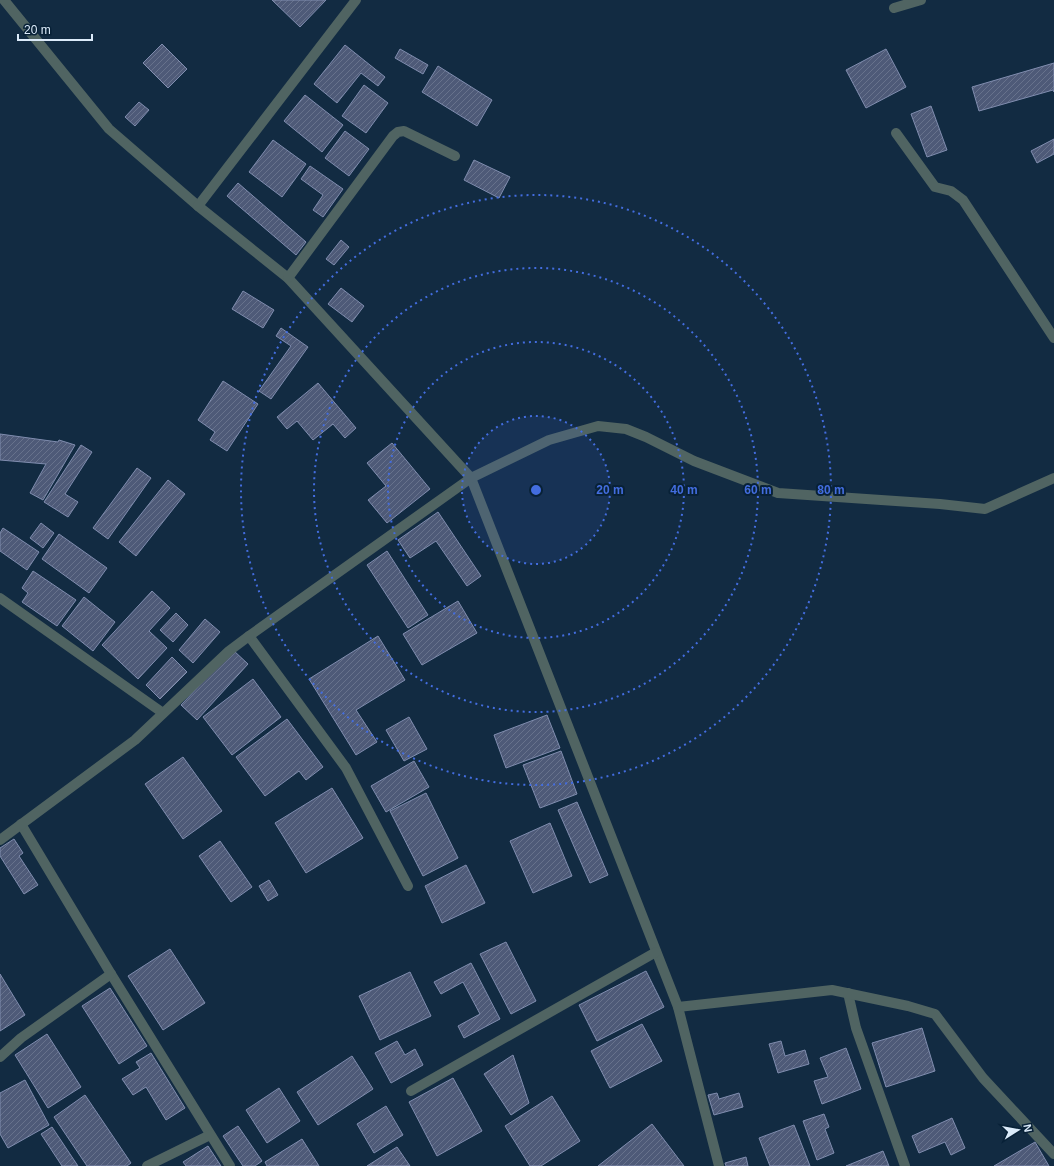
<svg xmlns="http://www.w3.org/2000/svg" width="1054" height="1166" viewBox="0 0 1054 1166" font-family="Helvetica,sans-serif">
<style>
.building{fill:url(#building-hatch);stroke:#808daf}
.lines{fill:none;stroke-linecap:round;stroke-linejoin:round}
.minor{stroke:#506462;stroke-width:10}
.tertiary{stroke:#506462;stroke-width:10}
.ring{fill:none;stroke:#436ddf;stroke-width:2;stroke-dasharray:2 4}
.centre{fill:#436ddf;stroke:#082137;stroke-width:2}
.ring-label{font-size:12px;text-anchor:middle;font-weight:bold;fill:#436ddf;stroke:#082137;stroke-width:4;stroke-linejoin:round;paint-order:stroke}
</style>
<defs>
<pattern id="building-hatch" width="6" height="6" patternUnits="userSpaceOnUse"><rect width="6" height="6" fill="#4e5a78"/><path d="M-1 1l2-2M0 6l6-6M5 7l2-2" fill="none" stroke="#67728c"/></pattern>
</defs>
<rect width="100%" height="100%" fill="#122b42"/>
<g class="building">
<polygon points="272,0 326,0 300,27"/>
<polygon points="162,44 187,69 168,88 143,63"/>
<polygon points="345,45 385,77 378,86 361,73 337,103 314,84"/>
<polygon points="400,49 428,65 423,74 395,58"/>
<polygon points="886,49 906,87 866,108 846,70"/>
<polygon points="1054,63 1054,92 1053,90 979,111 972,87"/>
<polygon points="438,66 492,100 477,126 422,92"/>
<polygon points="364,85 388,103 366,133 342,116"/>
<polygon points="305,95 343,125 322,152 284,121"/>
<polygon points="139,102 149,110 135,126 125,117"/>
<polygon points="931,106 947,150 927,157 911,114"/>
<polygon points="345,131 369,149 349,176 325,158"/>
<polygon points="1054,139 1054,154 1037,163 1031,151"/>
<polygon points="273,140 306,164 282,197 249,172"/>
<polygon points="474,160 510,177 499,198 464,180"/>
<polygon points="310,166 343,189 323,217 313,210 323,195 301,179"/>
<polygon points="238,183 306,242 296,255 227,196"/>
<polygon points="341,240 349,247 334,265 326,259"/>
<polygon points="341,288 364,306 352,322 328,304"/>
<polygon points="243,291 274,310 263,328 232,309"/>
<polygon points="281,328 308,347 271,399 259,391 291,346 276,336"/>
<polygon points="223,381 258,404 227,451 210,440 215,432 198,420"/>
<polygon points="318,383 356,428 345,438 333,424 313,440 297,421 287,429 277,417"/>
<polygon points="0,434 58,442 59,440 75,445 43,500 30,493 46,464 0,460"/>
<polygon points="392,443 430,489 387,523 368,500 386,486 367,463"/>
<polygon points="81,445 92,452 65,494 78,502 68,517 44,502"/>
<polygon points="137,468 151,478 108,539 93,528"/>
<polygon points="168,480 185,494 136,556 119,542"/>
<polygon points="438,512 481,576 467,586 436,541 410,558 398,540"/>
<polygon points="41,523 54,533 43,548 30,538"/>
<polygon points="3,528 39,552 27,570 0,551 0,533"/>
<polygon points="59,534 107,568 89,593 42,559"/>
<polygon points="387,551 428,615 408,628 367,565"/>
<polygon points="33,571 76,600 57,626 22,602 28,593 22,588"/>
<polygon points="152,591 170,608 149,631 167,648 138,679 102,645"/>
<polygon points="84,597 115,622 93,651 62,626"/>
<polygon points="458,601 477,633 422,665 403,634"/>
<polygon points="176,613 188,625 173,642 160,630"/>
<polygon points="205,619 220,632 193,663 179,650"/>
<polygon points="378,636 405,680 356,710 377,742 356,755 309,679"/>
<polygon points="233,650 248,664 197,720 181,705"/>
<polygon points="172,657 187,672 160,699 146,685"/>
<polygon points="253,679 281,717 232,755 203,717"/>
<polygon points="547,715 560,748 506,768 494,735"/>
<polygon points="409,717 427,749 404,761 386,730"/>
<polygon points="287,719 323,767 306,780 299,771 265,796 236,757"/>
<polygon points="561,751 577,794 540,808 523,765"/>
<polygon points="183,757 222,811 183,839 145,784"/>
<polygon points="414,761 429,787 386,812 371,786"/>
<polygon points="332,788 363,838 306,873 275,823"/>
<polygon points="426,793 458,858 423,876 390,811"/>
<polygon points="577,802 608,875 590,883 558,810"/>
<polygon points="550,823 572,876 533,893 510,841"/>
<polygon points="14,839 23,853 19,856 38,885 24,894 0,856 0,848"/>
<polygon points="220,841 252,887 231,902 199,856"/>
<polygon points="466,865 485,903 442,923 425,886"/>
<polygon points="269,880 278,895 268,901 259,886"/>
<polygon points="506,942 536,1001 511,1014 480,954"/>
<polygon points="170,949 205,1003 163,1030 128,976"/>
<polygon points="471,963 500,1019 464,1038 458,1026 480,1014 463,982 441,994 434,982"/>
<polygon points="646,971 664,1007 597,1041 579,1005"/>
<polygon points="410,972 431,1016 380,1040 359,996"/>
<polygon points="0,974 25,1015 0,1031"/>
<polygon points="110,988 147,1046 119,1064 82,1006"/>
<polygon points="642,1024 662,1061 610,1088 591,1051"/>
<polygon points="922,1028 935,1071 886,1087 872,1043"/>
<polygon points="47,1034 81,1087 48,1108 15,1055"/>
<polygon points="397,1041 405,1055 415,1049 423,1065 391,1083 375,1053"/>
<polygon points="781,1041 785,1056 805,1050 809,1064 778,1073 769,1044"/>
<polygon points="846,1048 861,1089 822,1104 814,1081 828,1077 820,1058"/>
<polygon points="151,1053 185,1108 166,1120 146,1087 133,1095 122,1079 140,1068 136,1062"/>
<polygon points="513,1055 529,1103 511,1115 484,1074"/>
<polygon points="352,1056 373,1089 318,1125 297,1092"/>
<polygon points="453,1078 482,1131 437,1156 409,1102"/>
<polygon points="25,1080 49,1125 8,1148 0,1134 0,1093"/>
<polygon points="279,1088 300,1121 267,1143 246,1110"/>
<polygon points="717,1093 719,1099 739,1093 743,1107 714,1115 708,1095"/>
<polygon points="85,1095 131,1163 127,1166 87,1166 54,1117"/>
<polygon points="552,1096 580,1141 541,1166 530,1166 505,1126"/>
<polygon points="386,1106 403,1135 374,1153 357,1124"/>
<polygon points="824,1114 829,1127 825,1129 834,1153 817,1160 803,1121"/>
<polygon points="952,1118 965,1148 951,1155 945,1142 919,1153 912,1136"/>
<polygon points="652,1124 684,1166 598,1166"/>
<polygon points="794,1125 810,1166 770,1166 759,1138"/>
<polygon points="238,1126 262,1161 255,1166 243,1166 223,1136"/>
<polygon points="52,1127 78,1166 62,1166 41,1134"/>
<polygon points="302,1139 319,1166 267,1166 265,1162"/>
<polygon points="1035,1142 1049,1166 994,1166"/>
<polygon points="208,1146 221,1166 186,1166 183,1162"/>
<polygon points="397,1147 410,1166 367,1166"/>
<polygon points="883,1151 889,1166 846,1166"/>
<polygon points="746,1157 748,1166 726,1166 725,1163"/>
</g>
<g class="lines">
<g class="minor">
<polyline points="4,0 109,129 198,206 288,278 471,478 678,1007 719,1166"/>
<polyline points="894,8 921,0"/>
<polyline points="896,133 935,187 951,191 963,200 1054,338"/>
<polyline points="198,206 356,0"/>
<polyline points="288,278 393,136 398,132 404,131 455,156"/>
<polyline points="0,598 163,713"/>
<polyline points="249,636 346,768 408,886"/>
<polyline points="21,824 111,974 230,1166"/>
<polyline points="848,993 856,1028 905,1166"/>
<polyline points="678,1007 832,990 908,1006 935,1014 983,1078 1054,1154"/>
<polyline points="0,1057 21,1038 111,974"/>
<polyline points="411,1091 656,952"/>
<polyline points="147,1166 210,1135"/>
</g>
<polyline class="tertiary" points="0,840 135,740 229,651 249,636 471,478 549,440 598,426 626,429 646,437 694,461 778,493 940,504 985,509 1054,478"/>
</g>
<circle cx="536" cy="490" r="74" fill="#436ddf" fill-opacity=".12"/>
<g class="ring">
<circle cx="536" cy="490" r="74"/>
<circle cx="536" cy="490" r="148"/>
<circle cx="536" cy="490" r="222"/>
<circle cx="536" cy="490" r="295"/>
</g>
<circle cx="536" cy="490" r="6" class="centre"/>
<g class="ring-label">
<text x="610" y="494">20 m</text>
<text x="684" y="494">40 m</text>
<text x="758" y="494">60 m</text>
<text x="831" y="494">80 m</text>
</g>
<g transform="translate(1018 1130) rotate(79)" stroke="#082137" stroke-width="3" paint-order="stroke">
<path d="M0-3L7 15L0 10L-7 15Z" fill="#dcebfa"/>
<text y="-6" font-size="11" font-weight="bold" text-anchor="middle" fill="#dcebfa">N</text>
</g>
<path d="M18 34v6h74v-6" fill="none" stroke="#dcebfa" stroke-width="2"/>
<text x="24" y="34" font-size="12" fill="#dcebfa" stroke="#082137" stroke-width="3" paint-order="stroke">20 m</text>
</svg>
